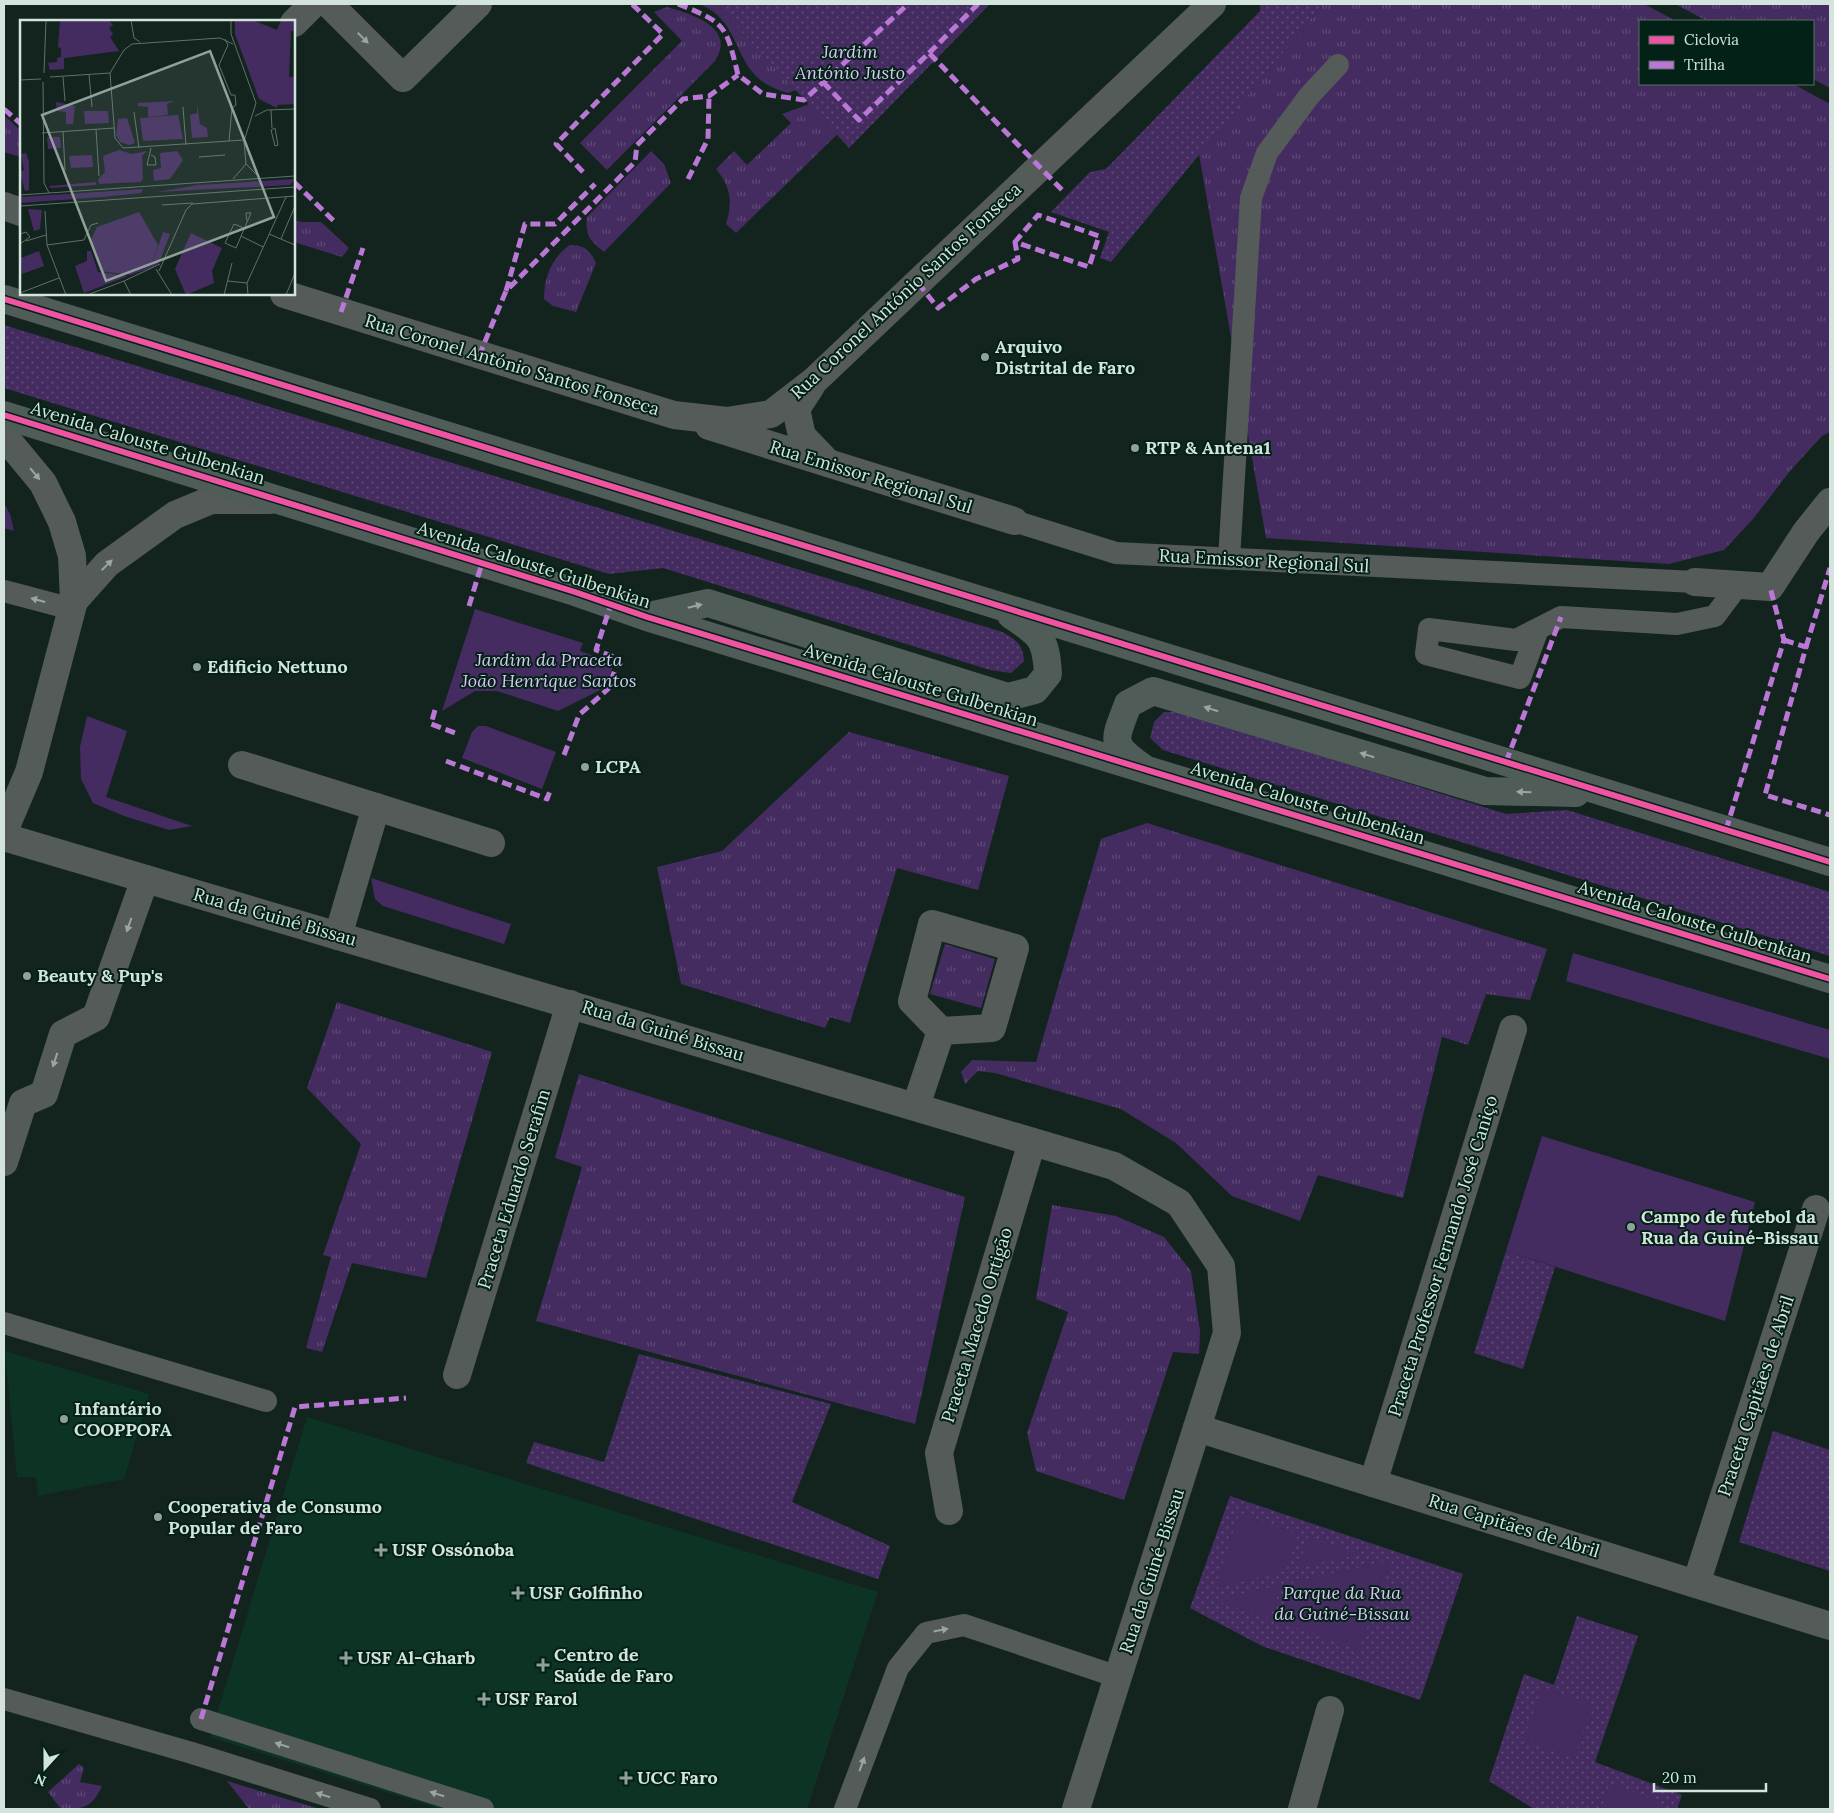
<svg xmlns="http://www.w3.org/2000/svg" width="1834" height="1813" viewBox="0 0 1834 1813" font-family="Lora,serif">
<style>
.built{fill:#0d3325}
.grass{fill:url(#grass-tufts)}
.park{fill:url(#park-dots)}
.garden{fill:#442c61}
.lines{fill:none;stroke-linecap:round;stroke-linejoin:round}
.service{stroke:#545b59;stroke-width:22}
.minor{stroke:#545b59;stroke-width:28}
.primary{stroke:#505c58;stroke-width:28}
.quiet{stroke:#ba77d6;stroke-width:5;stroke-dasharray:10 5;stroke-linecap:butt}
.cycleway-casing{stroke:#032116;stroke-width:9}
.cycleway{stroke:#f153a3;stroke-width:6}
.oneway{fill:#9aa6a1}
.oneway2{fill:#98a7a1}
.poi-dot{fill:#90a19a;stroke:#032116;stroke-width:2}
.labels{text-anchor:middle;stroke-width:4;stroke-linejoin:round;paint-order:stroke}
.park-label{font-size:18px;font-style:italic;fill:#d9c7f2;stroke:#032116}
.street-label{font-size:18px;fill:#d3e4dc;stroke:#032116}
.poi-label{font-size:18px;font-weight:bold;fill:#d3e4dc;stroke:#032116;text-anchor:start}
.inset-road{fill:none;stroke:#60716a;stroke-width:1}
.view{fill:#90a19a;fill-opacity:0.15;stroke:#90a19a;stroke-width:2.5}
.inset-edge{fill:none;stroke:#d3e4dc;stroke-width:2.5}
</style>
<defs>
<pattern id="grass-tufts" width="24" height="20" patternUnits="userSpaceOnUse" patternTransform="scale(1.25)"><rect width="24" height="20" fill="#442c61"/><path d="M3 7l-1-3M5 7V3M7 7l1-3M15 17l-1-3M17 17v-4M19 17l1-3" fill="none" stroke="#5e4a77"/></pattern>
<pattern id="park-dots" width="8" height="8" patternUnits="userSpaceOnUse" patternTransform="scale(1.25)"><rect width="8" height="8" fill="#442c61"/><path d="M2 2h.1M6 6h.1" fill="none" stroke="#5e4a77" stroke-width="1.8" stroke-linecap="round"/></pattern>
</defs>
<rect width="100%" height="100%" fill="#13241e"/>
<g class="built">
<polygon points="5,1351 149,1394 124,1479 38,1496 36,1477 17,1477"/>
<polygon points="307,1417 878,1592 807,1809 440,1809 210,1737"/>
</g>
<g class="grass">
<path d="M 699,4 L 716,4 L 796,90 L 788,93 C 728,78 748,23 699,4 Z"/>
<polygon points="1323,4 1644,4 1676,21 1640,21 1640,84 1793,84 1830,104 1830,432 1822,436 1790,471 1753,519 1724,550 1669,564 1266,538 1199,154"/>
<polygon points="1675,4 1830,4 1830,88 1813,79 1813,21 1707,21"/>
<path d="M 667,7 C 692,14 737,28 715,61 L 607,170 L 580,143 L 682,41 L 654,12 Z"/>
<path d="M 826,98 L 850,122 L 736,233 L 726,224 C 733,202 731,187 716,169 L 734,151 L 747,165 L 791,123 L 782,114 Z"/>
<polygon points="4,115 21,131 21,157 4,152"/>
<path d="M 651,151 L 664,164 L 671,183 L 604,252 C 590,241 585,236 587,217 Z"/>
<polygon points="294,220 302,222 321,222 349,248 342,257 294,242"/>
<path d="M 570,245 C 584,245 590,250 596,263 L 576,312 L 553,306 L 544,299 C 544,277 552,257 570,245 Z"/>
<polygon points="4,504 10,514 14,531 4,528"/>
<polygon points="849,732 1009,776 978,890 897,868 850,1023 830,1017 825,1028 681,984 657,867 722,851"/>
<polygon points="1147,823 1547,949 1530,1000 1486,994 1468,1045 1442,1037 1403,1198 1318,1175 1300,1221 1232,1196 1176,1143 1121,1109 995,1073 978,1071 965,1084 961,1072 972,1060 1036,1062 1101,839"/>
<polygon points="945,944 995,959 981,1008 930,994"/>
<polygon points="337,1002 492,1052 426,1278 352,1263 322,1352 306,1348 331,1257 323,1255 361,1144 307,1088"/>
<polygon points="579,1074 965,1197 915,1424 536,1321 582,1167 555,1158"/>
<polygon points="1052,1205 1116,1216 1164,1237 1191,1271 1200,1331 1199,1354 1173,1352 1124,1500 1036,1471 1027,1433 1068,1312 1036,1299"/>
<path d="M 79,1764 L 84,1768 L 80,1782 L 102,1786 C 92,1808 83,1809 61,1809 L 48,1792 Z"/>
<polygon points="227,1781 320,1809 249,1809"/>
</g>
<g class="park">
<polygon points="716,4 990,4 849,148"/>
<polygon points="1260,4 1323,4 1111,262 1100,258 1109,232 1051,212 1090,172 1106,169 1260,11"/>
<path d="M 4,325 L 1002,632 C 1016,639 1023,645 1024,661 L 1011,673 L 990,670 L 663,568 L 609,574 L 4,388 Z"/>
<polygon points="1164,712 1181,712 1506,814 1567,810 1830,892 1830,956 1163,750 1150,738 1154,722"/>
<polygon points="1506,1251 1555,1267 1523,1369 1474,1353"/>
<polygon points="639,1354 831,1404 792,1502 890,1546 878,1579 526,1463 534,1442 604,1462"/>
<polygon points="1773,1431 1830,1450 1830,1571 1739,1542"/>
<polygon points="1230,1496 1463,1574 1420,1700 1262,1646 1190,1608"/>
<polygon points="1577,1616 1638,1636 1595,1762 1682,1795 1677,1809 1534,1809 1489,1781 1524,1674 1554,1685"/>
</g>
<g class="garden">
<polygon points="867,4 890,4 877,15"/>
<polygon points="475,609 583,643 580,651 614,663 606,687 558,711 497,691 475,691 442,711"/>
<polygon points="87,716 127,731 106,797 192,826 169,830 124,816 93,803 81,779 80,747"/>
<polygon points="478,726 486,726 556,752 542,789 462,758 472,732"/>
<polygon points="371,878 511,924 504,944 383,906 375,899"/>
<polygon points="1573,953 1830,1030 1830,1059 1566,981"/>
<polygon points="1542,1136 1755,1202 1725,1321 1506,1251"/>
<polygon points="1239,1514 1298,1534 1286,1571 1215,1588"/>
<polygon points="1308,1537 1359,1554 1298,1568"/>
<polygon points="1383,1562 1390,1564 1359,1650 1280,1622 1293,1582"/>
<polygon points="1281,1585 1270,1619 1214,1600"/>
<polygon points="1542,1687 1593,1705 1574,1758 1523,1740"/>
<polygon points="1610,1784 1661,1802 1658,1809 1601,1809"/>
</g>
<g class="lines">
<g class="service">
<polyline points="1014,521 1116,553 1695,582"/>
<polyline points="1229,559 1251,198 1267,153 1309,96 1338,65"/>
<polyline points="4,591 72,609"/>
<polyline points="1538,629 1520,678 1426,654 1429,629 1516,640 1561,617 1677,624 1715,616 1738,585"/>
<polyline points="4,1323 266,1401"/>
<polyline points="4,1699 192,1753 370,1809"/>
<polyline points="201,1719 483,1809"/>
<polyline points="845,1809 898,1668 926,1633 964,1625 1118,1677"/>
</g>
<g class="minor">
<polyline points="329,4 403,78 478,4"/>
<polyline points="294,23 313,4"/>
<polyline points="4,206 21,212"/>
<polyline points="284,294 674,415 727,421 771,414 815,380 1212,4"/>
<polyline points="811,386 796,409 802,436 828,463"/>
<polyline points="709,426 1014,521"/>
<polyline points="4,436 43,483 62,522 72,556 74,601 29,772 4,831"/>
<polyline points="1695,582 1770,587 1806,532 1830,502"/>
<polyline points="74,601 107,564 175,515 211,500 270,500"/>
<polyline points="242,765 491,843"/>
<polyline points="4,837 1114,1166 1179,1203 1221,1266 1227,1333 1076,1809"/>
<polyline points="338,936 376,807"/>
<polyline points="916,1106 941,1031 992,1028 1015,948 932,924 912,1001 941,1031"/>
<polyline points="4,1162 23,1103 44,1094 63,1034 96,1017 145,879"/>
<polyline points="457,1375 570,1004"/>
<polyline points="1197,1428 1830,1626"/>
<polyline points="1373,1483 1513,1029"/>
<polyline points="949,1511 939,1453 1032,1142"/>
<polyline points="1696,1584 1816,1209"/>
<polyline points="1302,1809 1330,1710"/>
</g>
<g class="primary">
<polyline points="4,299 1830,862"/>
<polyline points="4,415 575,592 647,617 1830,979"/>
<path d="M 649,616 L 708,603 L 1008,697 L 1035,690 L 1048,674 C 1046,638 1040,634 1011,615"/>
<path d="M 1142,767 C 1108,743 1115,740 1128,704 L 1153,691 L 1485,791 L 1576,793"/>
</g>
<g class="quiet">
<path d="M 678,4 C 726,23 726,25 738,75 L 763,94 L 804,100 L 908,4"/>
<polyline points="929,53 978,4"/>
<polyline points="823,82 859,120 929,53 1063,191"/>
<polyline points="4,109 21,124"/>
<polyline points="583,172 556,144 663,34 632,4"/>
<polyline points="688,179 708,139 709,96"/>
<polyline points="294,182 337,224"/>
<polyline points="918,283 938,308 976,279 1018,259 1015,242 1089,267 1099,236 1038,215 1015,242"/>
<polyline points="506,291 525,224 555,224 595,184"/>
<polyline points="341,312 363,248"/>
<polyline points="479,356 506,291 635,162 637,145 683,99 709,96 738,75"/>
<polyline points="469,606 482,563"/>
<polyline points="1784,640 1806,647 1765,795 1830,815"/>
<polyline points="1806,647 1830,568"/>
<polyline points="435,710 431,724 458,734"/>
<polyline points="564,755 579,715 608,689 619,659 596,650 611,604"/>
<polyline points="446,761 547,799 550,791"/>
<polyline points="1506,762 1561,617"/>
<polyline points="1726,830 1784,640 1770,587"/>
<polyline points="201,1719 295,1407 406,1398"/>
</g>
<g class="cycleway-casing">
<g id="cycleway">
<polyline points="4,299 1830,862"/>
<polyline points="4,415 575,592 647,617 1830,979"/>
</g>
</g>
<use href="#cycleway" class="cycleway"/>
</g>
<defs><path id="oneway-solid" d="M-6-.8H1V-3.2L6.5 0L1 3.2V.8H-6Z" transform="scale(1.25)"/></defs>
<g class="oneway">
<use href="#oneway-solid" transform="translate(363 38) rotate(45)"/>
<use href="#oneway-solid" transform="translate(35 474) rotate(50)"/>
<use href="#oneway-solid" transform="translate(107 565) rotate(-44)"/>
<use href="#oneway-solid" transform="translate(38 600) rotate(-165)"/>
<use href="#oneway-solid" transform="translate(129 925) rotate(109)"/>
<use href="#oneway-solid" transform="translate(55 1060) rotate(108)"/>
<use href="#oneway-solid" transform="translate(941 1630) rotate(-11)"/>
<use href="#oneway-solid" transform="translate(282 1745) rotate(-162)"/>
<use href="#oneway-solid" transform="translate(862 1764) rotate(-70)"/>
<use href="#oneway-solid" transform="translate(437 1794) rotate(-162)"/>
<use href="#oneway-solid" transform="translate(323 1795) rotate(-162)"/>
</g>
<g class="oneway2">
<use href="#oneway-solid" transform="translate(695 606) rotate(-13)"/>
<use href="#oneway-solid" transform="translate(1211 709) rotate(-163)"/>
<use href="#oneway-solid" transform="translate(1367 755) rotate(-163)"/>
<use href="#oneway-solid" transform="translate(1524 792) rotate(-179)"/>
</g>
<g class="poi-dot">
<circle cx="985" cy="357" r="5"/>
<circle cx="1135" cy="448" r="5"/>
<circle cx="197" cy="667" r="5"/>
<circle cx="585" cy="767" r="5"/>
<circle cx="27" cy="976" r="5"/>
<circle cx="1631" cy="1227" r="5"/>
<circle cx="64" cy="1419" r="5"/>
<circle cx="158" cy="1517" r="5"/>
<path d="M378.5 1542.5h5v5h5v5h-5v5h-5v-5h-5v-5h5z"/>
<path d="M515.5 1585.5h5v5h5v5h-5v5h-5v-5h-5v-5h5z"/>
<path d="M343.5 1650.5h5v5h5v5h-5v5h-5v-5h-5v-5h5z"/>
<path d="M540.5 1657.5h5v5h5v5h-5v5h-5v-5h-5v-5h5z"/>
<path d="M481.5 1691.5h5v5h5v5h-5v5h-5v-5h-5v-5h5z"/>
<path d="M623.5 1770.5h5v5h5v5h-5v5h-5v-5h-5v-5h5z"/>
</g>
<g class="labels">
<g class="park-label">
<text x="850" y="58">Jardim<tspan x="850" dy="21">António Justo</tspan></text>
<text x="549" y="666">Jardim da Praceta<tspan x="549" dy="21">João Henrique Santos</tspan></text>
<text x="1342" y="1599">Parque da Rua<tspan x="1342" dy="21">da Guiné-Bissau</tspan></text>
</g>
<g class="street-label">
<text transform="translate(906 291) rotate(-43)" y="6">Rua Coronel António Santos Fonseca</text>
<text transform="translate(512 365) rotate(17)" y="6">Rua Coronel António Santos Fonseca</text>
<text transform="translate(148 443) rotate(17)" y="6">Avenida Calouste Gulbenkian</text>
<text transform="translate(871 477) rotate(17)" y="6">Rua Emissor Regional Sul</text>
<text transform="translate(1264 561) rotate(3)" y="6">Rua Emissor Regional Sul</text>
<text transform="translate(534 565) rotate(18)" y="6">Avenida Calouste Gulbenkian</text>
<text transform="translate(921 685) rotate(17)" y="6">Avenida Calouste Gulbenkian</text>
<text transform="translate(1308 803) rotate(17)" y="6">Avenida Calouste Gulbenkian</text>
<text transform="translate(275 917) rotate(16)" y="6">Rua da Guiné Bissau</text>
<text transform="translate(1695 922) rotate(17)" y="6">Avenida Calouste Gulbenkian</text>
<text transform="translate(663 1031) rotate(17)" y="6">Rua da Guiné Bissau</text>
<text transform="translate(514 1189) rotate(-73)" y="6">Praceta Eduardo Serafim</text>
<text transform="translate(1443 1256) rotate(-73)" y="6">Praceta Professor Fernando José Caniço</text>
<text transform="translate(977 1325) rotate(-73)" y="6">Praceta Macedo Ortigão</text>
<text transform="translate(1756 1396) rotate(-72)" y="6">Praceta Capitães de Abril</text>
<text transform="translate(1514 1526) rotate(17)" y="6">Rua Capitães de Abril</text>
<text transform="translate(1152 1571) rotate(-72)" y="6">Rua da Guiné-Bissau</text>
</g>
<g class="poi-label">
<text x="995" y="353">Arquivo<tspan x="995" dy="21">Distrital de Faro</tspan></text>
<text x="1145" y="454">RTP &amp; Antena1</text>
<text x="207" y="673">Edificio Nettuno</text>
<text x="595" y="773">LCPA</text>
<text x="37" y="982">Beauty &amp; Pup's</text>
<text x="1641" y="1223">Campo de futebol da<tspan x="1641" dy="21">Rua da Guiné-Bissau</tspan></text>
<text x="74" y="1415">Infantário<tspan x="74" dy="21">COOPPOFA</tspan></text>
<text x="168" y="1513">Cooperativa de Consumo<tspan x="168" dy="21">Popular de Faro</tspan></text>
<text x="392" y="1556">USF Ossónoba</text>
<text x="529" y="1599">USF Golfinho</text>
<text x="554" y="1661">Centro de<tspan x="554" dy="21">Saúde de Faro</tspan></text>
<text x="357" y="1664">USF Al-Gharb</text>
<text x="495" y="1705">USF Farol</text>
<text x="637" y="1784">UCC Faro</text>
</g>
</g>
<g transform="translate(20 20)">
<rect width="275" height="275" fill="#13241e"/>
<path d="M 40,0 L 89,0 L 93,5 L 89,8 L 93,14 L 90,17 L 99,31 L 44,38 L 44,49 L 30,50 L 28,43 L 37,42 L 37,38 L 41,37 L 41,28 L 38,27 ZM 215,0 L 232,0 L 257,10 L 261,0 L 275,0 L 275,11 L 271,11 L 269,57 L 275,57 L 275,84 L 257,85 L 257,88 L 239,79 L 215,14 ZM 177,84 L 180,104 L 187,108 L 188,117 L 172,118 L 170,95 L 177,93 ZM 158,95 L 163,119 L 123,121 L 120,98 ZM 107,98 L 115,123 L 109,125 L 100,122 L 96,115 L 98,99 ZM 99,130 L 112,134 L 127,131 L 122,136 L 123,159 L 120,162 L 79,164 L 78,159 L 85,152 L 83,136 ZM 157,131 L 163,140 L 150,159 L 134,161 L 133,150 L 141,148 L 140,133 ZM 8,189 L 22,190 L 20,209 L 14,211 ZM 119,192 L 138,225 L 131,248 L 110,255 L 80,251 L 70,222 L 77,207 ZM 67,231 L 71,231 L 78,252 L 108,256 L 64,273 L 55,246 L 67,241 Z" fill="#442c61"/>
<path d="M 154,81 L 147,84 L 148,95 L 128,97 L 128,87 L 118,86 L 118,83 ZM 36,82 L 55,86 L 53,104 L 46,104 L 46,92 L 37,91 ZM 64,91 L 88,91 L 89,103 L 65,104 ZM 27,117 L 40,117 L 41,128 L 28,129 ZM 0,129 L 1,134 L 6,133 L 9,142 L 9,170 L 5,171 L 0,152 L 4,150 ZM 275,159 L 270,165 L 137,172 L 178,165 ZM 123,169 L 121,173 L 82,177 L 0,183 L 0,177 ZM 143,212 L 150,214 L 139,243 L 131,248 ZM 171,213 L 202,228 L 192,251 L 194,263 L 166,275 L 155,249 ZM 19,231 L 24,246 L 2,254 L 1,238 Z" fill="#442c61"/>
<path d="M 72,135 L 73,147 L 51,148 L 49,136 ZM 76,162 L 76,165 L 31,168 L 29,166 ZM 173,226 L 191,235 L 186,246 L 163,245 ZM 163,248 L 185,252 L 186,264 L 172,269 Z" fill="#442c61"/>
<path class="inset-road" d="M 111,0 L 114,18 L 120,22M 211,0 L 211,14 L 236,83 L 224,121 L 226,144 L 241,159M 205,19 L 208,25 L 199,45 L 211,75 L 215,75 L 216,85 L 212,88 L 209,121M 24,53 L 26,0M 90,53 L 95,118 L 103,128 L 224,120M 90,53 L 104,30 L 112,24 L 200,18 L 213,24M 69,55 L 72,87M 30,57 L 90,53M 43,57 L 45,81M 0,60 L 21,59M 23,62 L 24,163 L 29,173M 163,87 L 166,125M 251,90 L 252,108M 114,92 L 119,128M 235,96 L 247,90 L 275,89M 255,108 L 258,125 L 255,126 L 251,110 ZM 76,109 L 79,156M 43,111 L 45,150M 22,113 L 94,108M 131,128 L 127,145 L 136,145 L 135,137 L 131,135M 179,137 L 205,135M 213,159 L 226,144M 0,175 L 275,156M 142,185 L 173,183M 0,186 L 275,167M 25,191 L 27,225 L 46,275M 224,208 L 214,204 L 205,223 L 216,228 L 231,193 L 226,193 L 227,201M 0,214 L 6,212 L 10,217 L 0,224M 249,214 L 275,225M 221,216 L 243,227M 261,219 L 275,186M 6,221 L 26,215M 27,225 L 64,220 L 71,205 L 78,203M 136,249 L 152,275M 139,251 L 166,190 L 172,184 L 275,176M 208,261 L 227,263M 0,273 L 39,258M 67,275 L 104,261M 111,275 L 104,261 L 140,244M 204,275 L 212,243M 228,275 L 227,263 L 266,177M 266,275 L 275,253"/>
<path class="view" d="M 190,31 L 254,197 L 86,261 L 22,95 Z"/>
<rect width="275" height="275" class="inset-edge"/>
</g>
<rect width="1834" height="1813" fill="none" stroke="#d3e4dc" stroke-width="10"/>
<rect x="1639" y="20" width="175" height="65" fill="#032116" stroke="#566f65"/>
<rect x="1649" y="36" width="25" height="8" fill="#f153a3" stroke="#566f65"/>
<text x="1684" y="45" font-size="15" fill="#d3e4dc">Ciclovia</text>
<rect x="1649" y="61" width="25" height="8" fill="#ba77d6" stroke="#566f65"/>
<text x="1684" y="70" font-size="15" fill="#d3e4dc">Trilha</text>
<g transform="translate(45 1768) rotate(201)" stroke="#032116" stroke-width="4" paint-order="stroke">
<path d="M0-4L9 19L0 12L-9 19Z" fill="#d3e4dc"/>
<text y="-8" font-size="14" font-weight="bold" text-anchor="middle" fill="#d3e4dc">N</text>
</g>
<path d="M1654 1783v8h112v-8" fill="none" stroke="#d3e4dc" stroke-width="2.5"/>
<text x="1662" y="1783" font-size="15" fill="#d3e4dc" stroke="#032116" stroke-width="4" paint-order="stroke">20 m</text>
</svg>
